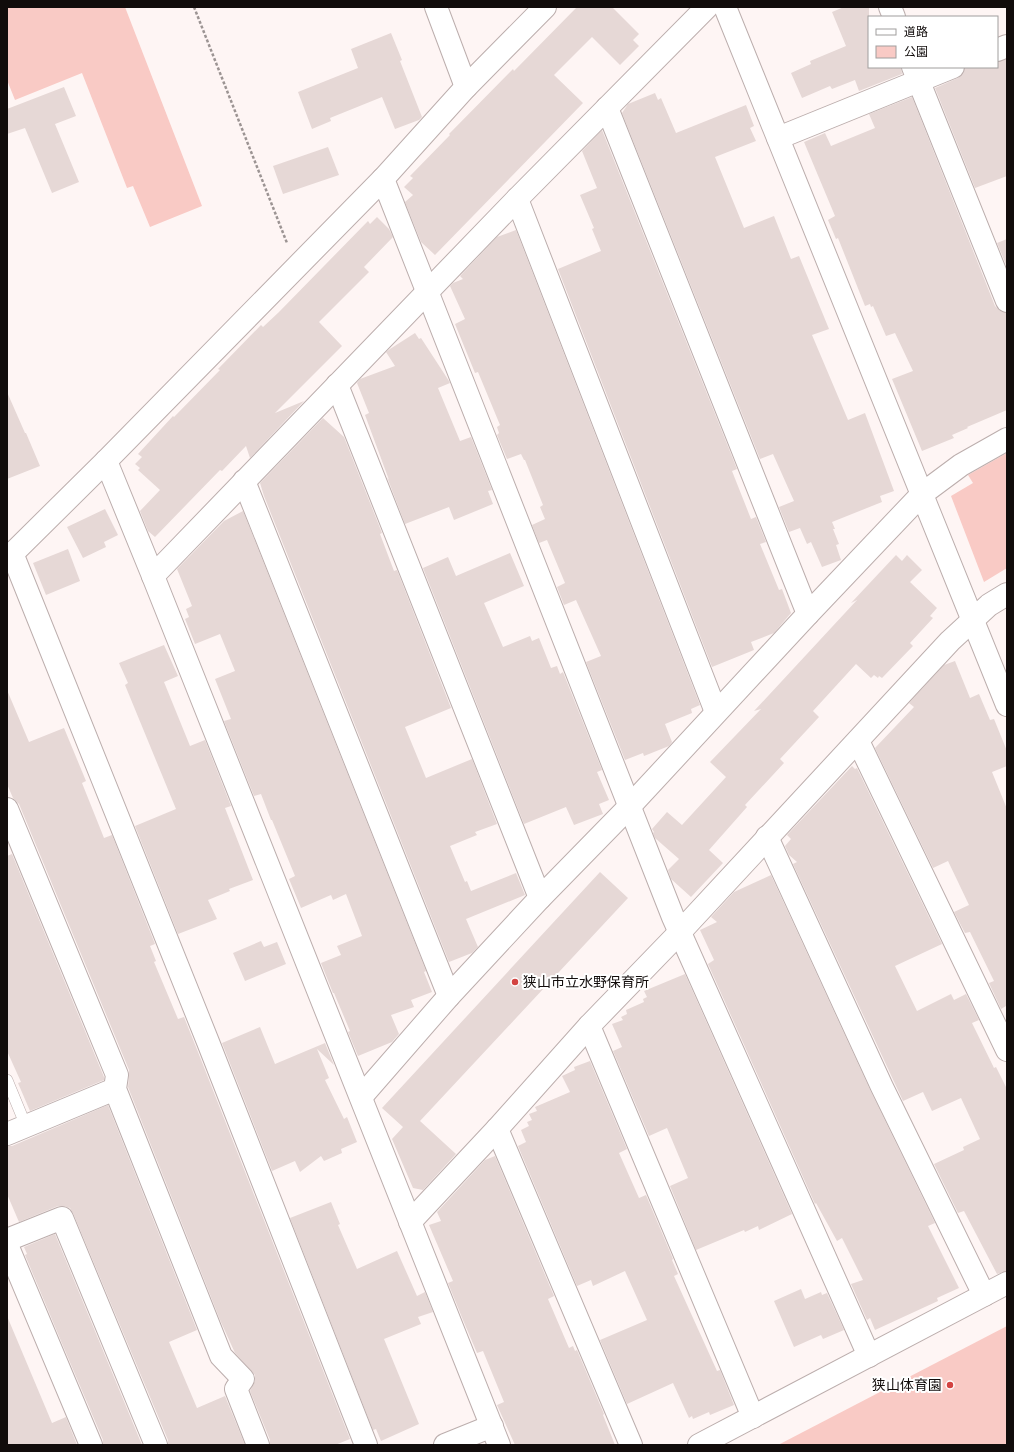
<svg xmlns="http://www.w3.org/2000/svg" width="1014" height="1452" viewBox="0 0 1014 1452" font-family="'Asap Condensed','Noto Sans JP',sans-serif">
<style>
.green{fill:#f9cac5}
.building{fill:#e6d8d6}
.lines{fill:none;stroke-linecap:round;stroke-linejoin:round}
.service-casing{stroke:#bcaead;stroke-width:12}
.minor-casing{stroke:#bcaead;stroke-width:24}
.tertiary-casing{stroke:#bcaead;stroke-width:24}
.path{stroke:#9c9493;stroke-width:2.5;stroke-dasharray:3 2;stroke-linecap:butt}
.service{stroke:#fff;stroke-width:11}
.minor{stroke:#fff;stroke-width:22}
.tertiary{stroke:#fff;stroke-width:22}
.poi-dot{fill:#d34442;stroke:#fff;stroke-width:1.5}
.labels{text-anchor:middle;stroke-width:4;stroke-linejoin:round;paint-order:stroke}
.poi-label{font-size:14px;fill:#110c0b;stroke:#fff;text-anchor:start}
</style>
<rect width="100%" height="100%" fill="#fef5f4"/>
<g class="green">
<polygon points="7,7 125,7 202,206 150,227 133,186 127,188 82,73 15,100 7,80"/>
<polygon points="1007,453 1007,568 984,582 951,496 973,483 968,475"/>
<polygon points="1007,1326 1007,1445 778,1445"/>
</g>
<g class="building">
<polygon points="577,7 612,7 639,34 633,40 639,46 620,65 592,37 554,75 583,103 435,255 421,242 405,202 413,195 404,187 413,178 410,176 450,135 449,134 513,69 514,71"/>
<polygon points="844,7 869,7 869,67 901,67 902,74 859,91 855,80 832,89 830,86 802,98 791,73 811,64 810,61 846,46 832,12"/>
<polygon points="391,33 402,60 400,61 422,117 419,120 395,129 382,97 330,118 331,121 312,129 298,92 358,68 351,49"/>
<polygon points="1007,59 1007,176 975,188 935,88 958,78 963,74 965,67 997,67 997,62"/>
<polygon points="64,87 76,116 55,124 79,182 52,193 25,128 7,134 7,109"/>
<polygon points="655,93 658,100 661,98 676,133 746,105 754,126 750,128 756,141 715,157 744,228 774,216 791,259 799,256 829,329 812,335 848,420 865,413 894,491 880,496 882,502 832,522 835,529 833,529 839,544 836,545 841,560 822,567 811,542 807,544 800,528 789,532 779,507 794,501 773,454 760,459 622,113 628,104"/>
<polygon points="912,97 995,306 1000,311 1007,313 1007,410 967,427 968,428 952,435 954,438 922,451 892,379 913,371 895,333 886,336 873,306 871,307 870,304 865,306 838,238 836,239 828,220 835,216 804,142 825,133 831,146 875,128 869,114"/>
<polygon points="602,130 737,469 732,471 751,519 756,517 766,542 760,544 779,590 782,589 791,613 774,633 751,642 754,650 712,667 558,269 601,251 592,229 594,228 580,195 597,188 582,151"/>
<polygon points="328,147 339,175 283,194 273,166"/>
<polygon points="377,217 389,229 393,237 364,267 369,272 319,322 342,346 275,413 304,401 250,458 246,446 222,471 220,470 155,537 148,531 140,511 160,490 138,470 140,468 135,464 142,457 138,454 173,416 174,417 220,370 218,369 261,325 263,327 279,312 368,221 370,224"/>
<polygon points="516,230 700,705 691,709 692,713 665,724 672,742 669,746 644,756 643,753 625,760 586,662 601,656 576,600 564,605 557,587 565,583 547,540 539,543 532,525 545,519 540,507 543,505 525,460 524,460 521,454 507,459 497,435 499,433 497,427 500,425 478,372 475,373 455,324 465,319 450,286 453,283 463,279 460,276 497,237"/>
<polygon points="1007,239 1007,267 997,243"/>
<polygon points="415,333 419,339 421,338 449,381 450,383 438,388 460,441 471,437 492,490 488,491 493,504 454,520 449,507 405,524 387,477 389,480 365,415 369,413 357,383 360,379 395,366 386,352 390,349"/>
<polygon points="7,392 25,433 26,433 40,466 7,479"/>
<polygon points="323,418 344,437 382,533 380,534 394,571 397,570 451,708 405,727 426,778 472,759 497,824 475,832 477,835 450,846 465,882 467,881 471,891 516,873 525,895 466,919 478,947 472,953 449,962 264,496 260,483"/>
<polygon points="105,509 118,535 104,542 106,547 83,558 67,527"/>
<polygon points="243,511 426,971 424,972 432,992 411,1000 414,1007 391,1015 399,1034 392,1042 358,1056 348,1032 350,1031 334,993 333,993 321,963 341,955 337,946 362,936 346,894 333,900 331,895 301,908 289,879 295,876 272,820 271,820 261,794 254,796 224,721 231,719 215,679 235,671 220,634 195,644 185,619 189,617 186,609 192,606 177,569 224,521"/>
<polygon points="68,549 80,581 46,595 33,563"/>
<polygon points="510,553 524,586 484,603 503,647 530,636 532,641 539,638 551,668 557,666 560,674 563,672 602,770 597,772 609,800 599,804 603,814 574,825 566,807 524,824 423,568 448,557 456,576"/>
<polygon points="896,555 902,561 907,555 922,570 910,582 937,608 930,616 933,618 910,643 913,646 882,678 879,676 878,678 874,675 871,678 856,664 813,711 819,717 780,759 784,763 745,805 747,807 709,850 723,863 691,897 671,879 668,870 679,859 655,838 653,833 654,832 652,829 667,812 682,825 726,777 710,762 761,709 754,711 857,600 851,603"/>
<polygon points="164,645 178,676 164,682 190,746 205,740 231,806 225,808 253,880 229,889 230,891 208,900 217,919 178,934 135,826 176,809 125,685 128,683 119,663"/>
<polygon points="955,661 970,698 979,694 990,720 994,719 1007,751 1007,766 992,772 1007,809 1007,1009 1006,1006 1001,1009 989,983 994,981 970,932 965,933 954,912 969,905 948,861 933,868 875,748 914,707 909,703 944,665"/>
<polygon points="7,690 29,742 64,728 86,781 82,783 104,838 112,835 155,944 150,946 156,961 154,962 178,1019 184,1017 198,1052 350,1439 335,1445 270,1445 270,1440 250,1391 255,1381 255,1375 235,1353 220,1320 128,1087 129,1077 129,1070 19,804 13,798 7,784"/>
<polygon points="852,766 855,769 857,768 942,944 895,966 917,1011 951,994 954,1000 966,994 979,1020 972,1023 994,1068 996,1067 1007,1089 1007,1271 997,1274 964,1211 958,1213 934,1164 964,1150 963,1147 980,1139 961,1098 932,1111 923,1092 903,1101 793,864 797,862 789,855 785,846 791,839 787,835"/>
<polygon points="12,854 104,1077 104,1080 30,1111 18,1083 21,1082 7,1051 7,856"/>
<polygon points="600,872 628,898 420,1121 456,1154 423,1190 413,1188 392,1139 403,1127 382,1108"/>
<polygon points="771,875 871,1092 935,1223 928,1226 959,1288 937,1298 938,1301 875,1330 870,1318 867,1320 851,1284 863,1280 842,1238 837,1241 816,1203 815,1204 708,964 714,960 700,930 717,922 711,917 734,892"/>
<polygon points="261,941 264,947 277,942 286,964 245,981 233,953"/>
<polygon points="685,974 792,1214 759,1230 758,1226 745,1232 744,1230 696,1250 670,1186 688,1178 667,1128 649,1136 613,1051 622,1047 612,1024 623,1020 621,1017 627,1014 626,1010 644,1002 643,999 647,997 644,991"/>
<polygon points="260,1027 275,1064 325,1043 334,1065 317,1049 329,1078 325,1080 344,1119 347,1117 357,1142 341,1149 342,1153 324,1161 321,1156 300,1172 295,1161 272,1171 222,1043"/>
<polygon points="590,1061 627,1149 619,1153 639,1198 646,1195 673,1259 672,1260 678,1274 674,1276 717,1371 720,1370 734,1405 710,1415 709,1412 693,1419 692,1416 689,1418 673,1383 627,1404 600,1340 647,1320 625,1271 593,1286 591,1280 577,1286 518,1146 526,1142 521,1130 529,1126 527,1122 532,1120 529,1114 537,1111 535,1107 570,1092 562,1076 575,1070 574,1067"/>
<polygon points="108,1105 197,1330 169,1342 197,1408 225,1396 245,1445 168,1445 168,1440 73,1213 70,1208 64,1206 58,1206 19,1222 7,1194 7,1146 12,1146"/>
<polygon points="495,1156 554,1296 548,1299 569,1348 573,1346 575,1351 577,1350 604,1414 603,1415 615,1445 515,1445 497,1405 504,1402 483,1351 477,1353 463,1320 448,1283 453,1281 429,1225 441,1221 437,1212 485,1160"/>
<polygon points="331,1202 340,1224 338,1225 357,1269 397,1251 417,1296 425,1292 433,1312 418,1317 421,1324 384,1339 419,1424 381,1441 376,1429 373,1430 290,1218"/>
<polygon points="55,1234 142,1445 103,1445 103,1440 66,1353 25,1255 27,1254 24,1247"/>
<polygon points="801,1289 805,1299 821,1292 822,1295 827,1293 844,1330 823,1339 821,1335 794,1347 774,1301"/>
<polygon points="7,1316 52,1423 66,1417 77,1445 7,1445"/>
</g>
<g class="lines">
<g class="service-casing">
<polyline id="service" points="7,1080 26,1126"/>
</g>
<g class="minor-casing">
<g id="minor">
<polyline points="436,7 466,87"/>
<polyline points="890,7 894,17"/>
<polyline points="997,50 1007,46"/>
<polyline points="913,67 1007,301"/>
<polyline points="607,108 808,614"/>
<polyline points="778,138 953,67"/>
<polyline points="383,179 673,917 869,1356"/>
<polyline points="517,199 716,712"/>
<polyline points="337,385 540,898"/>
<polyline points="106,461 153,576 499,1445"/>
<polyline points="244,481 449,996"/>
<polyline points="12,553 208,1042 366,1445"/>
<polyline points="153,576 517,199 707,7"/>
<polyline points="858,741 1007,1050"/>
<polyline points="7,809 117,1075 115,1089 221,1356 243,1379 236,1389 258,1445"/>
<polyline points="767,837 882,1087 984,1295"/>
<polyline points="589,1026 753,1417"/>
<polyline points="361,1097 449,996 540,898 629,807 808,614 922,494 961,465 1007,439"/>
<polyline points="497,1129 631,1445"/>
<polyline points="7,1134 115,1089"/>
<polyline points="410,1222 497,1129 589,1026 680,932 950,641 989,605 1007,594"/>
<polyline points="7,1240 62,1218 156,1445"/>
<polyline points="7,1245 91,1445"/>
<polyline points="445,1445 492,1426"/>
<polyline points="699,1445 1007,1283"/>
</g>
</g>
<g class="tertiary-casing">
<g id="tertiary">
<polyline points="725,7 1007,705"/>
<polyline points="7,559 106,461 383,179 466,87 545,7"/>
</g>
</g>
<polyline class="path" points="194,7 287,243"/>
<use href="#service" class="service"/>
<use href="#minor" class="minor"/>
<use href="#tertiary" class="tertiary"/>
</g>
<g class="poi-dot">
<circle cx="515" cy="982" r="4"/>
<circle cx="950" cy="1385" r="4"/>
</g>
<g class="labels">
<g class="poi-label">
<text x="523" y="987">狭山市立水野保育所</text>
<text x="942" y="1390" text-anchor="end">狭山体育園</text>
</g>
</g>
<rect width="1014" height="1452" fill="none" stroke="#110c0b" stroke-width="16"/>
<rect x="868" y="16" width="130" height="52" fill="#ffffff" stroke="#a09e9d"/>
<rect x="876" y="29" width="20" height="6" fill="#ffffff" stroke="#a09e9d"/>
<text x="904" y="36" font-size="12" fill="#110c0b">道路</text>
<rect x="876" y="46" width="20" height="12" fill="#f9cac5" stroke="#a09e9d"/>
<text x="904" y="56" font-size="12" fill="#110c0b">公園</text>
</svg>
